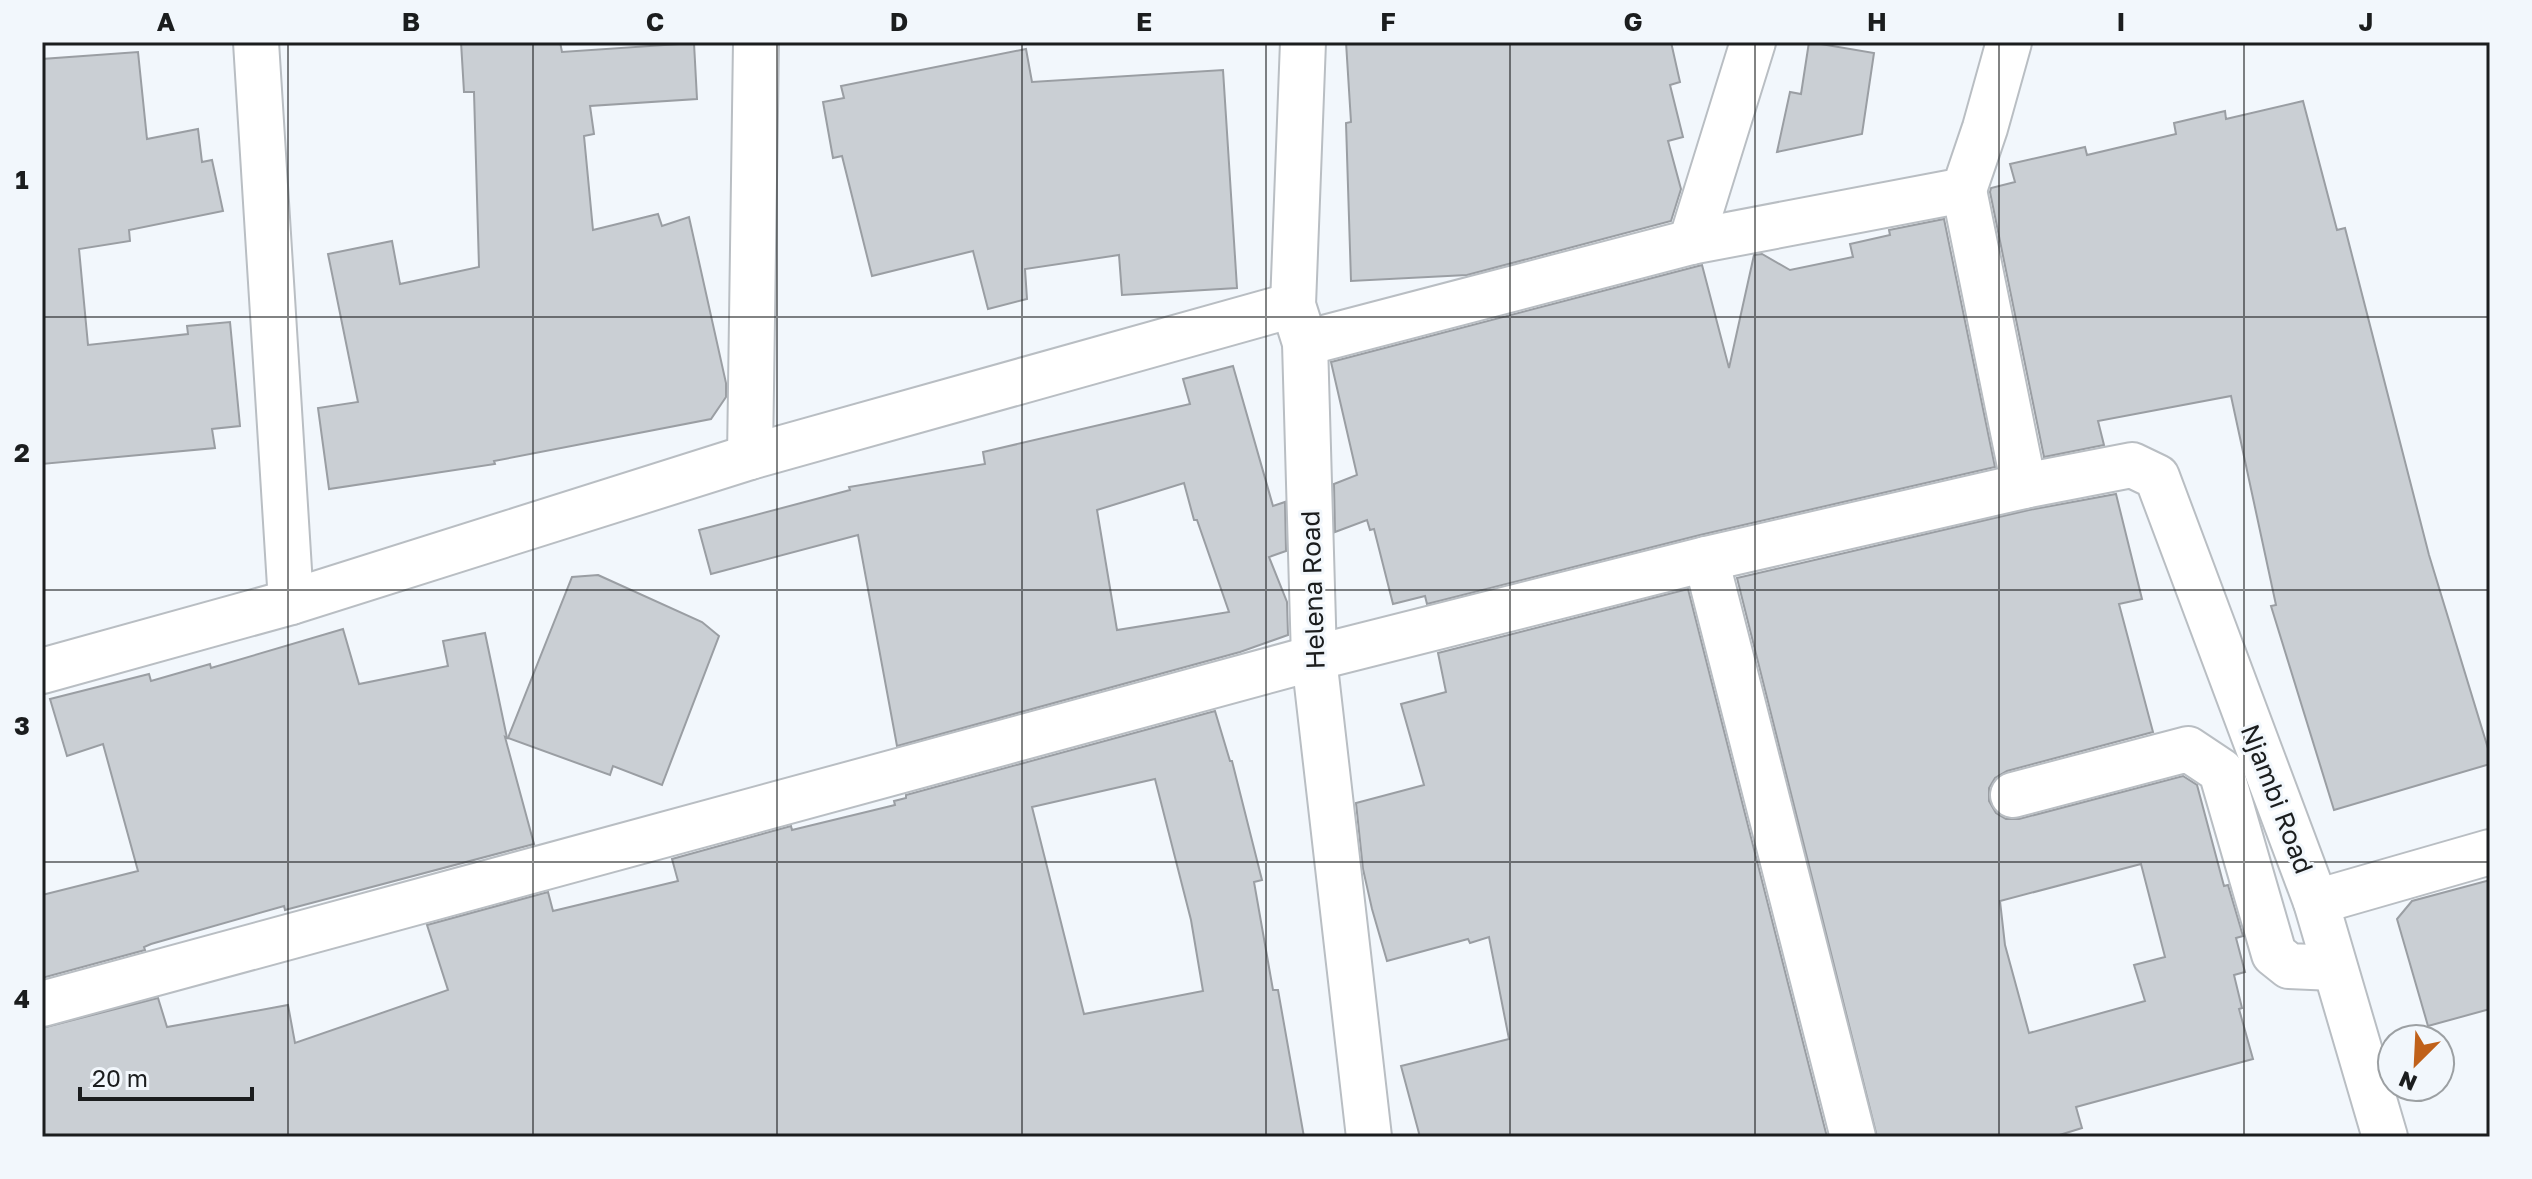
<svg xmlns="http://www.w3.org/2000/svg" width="2532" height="1179" viewBox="0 0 2532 1179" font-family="'Golos Text',sans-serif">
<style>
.building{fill:#cacfd4;stroke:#9a9ea3;stroke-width:2;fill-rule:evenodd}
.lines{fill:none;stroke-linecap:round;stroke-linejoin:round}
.minor-casing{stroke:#b9bec3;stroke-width:48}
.minor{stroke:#fff;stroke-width:44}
.grid{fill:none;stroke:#1b1d1e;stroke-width:2;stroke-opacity:0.55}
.labels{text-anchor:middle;stroke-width:6;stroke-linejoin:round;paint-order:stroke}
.street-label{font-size:26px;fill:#1b1d1e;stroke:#f2f7fc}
.neatline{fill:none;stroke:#1b1d1e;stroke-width:3}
.grid-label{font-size:26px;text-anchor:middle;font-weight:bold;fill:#1b1d1e}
</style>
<rect width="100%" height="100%" fill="#f2f7fc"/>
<g class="building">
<polygon points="461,42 560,42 562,52 694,43 697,99 590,106 594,134 584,136 593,230 658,214 662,226 689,217 726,383 726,397 711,419 494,461 495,464 329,489 318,408 358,402 328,254 392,241 400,284 479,267 474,92 464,92"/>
<polygon points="1346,42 1671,42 1680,82 1670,85 1683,137 1668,141 1681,189 1671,221 1467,275 1351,281 1346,123 1351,122"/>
<polygon points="1809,42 1874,53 1862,134 1777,152 1790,92 1801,94"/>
<polygon points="1026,49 1032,82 1223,70 1237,288 1122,295 1119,255 1025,269 1027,299 988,309 973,251 872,276 842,156 833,158 823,102 844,98 841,86"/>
<polygon points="138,52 147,139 198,129 202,162 212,160 223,211 129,230 130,241 79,249 88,345 188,334 187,326 230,322 240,426 212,429 215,448 42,464 42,59"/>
<polygon points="2303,101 2337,230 2345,228 2429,555 2490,755 2490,764 2334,810 2271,606 2276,605 2231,396 2098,421 2104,445 2044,457 1990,192 1991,188 2015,182 2010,164 2085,147 2087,155 2176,134 2174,123 2225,111 2226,119"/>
<polygon points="1944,219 1995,467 1700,535 1427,604 1425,596 1393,604 1374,529 1370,530 1367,520 1335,532 1334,484 1357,475 1331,362 1702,265 1729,368 1754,255 1762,254 1790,270 1853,257 1850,244 1890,235 1889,230"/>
<path d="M 1233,366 L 1273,506 L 1285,502 L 1286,551 L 1269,557 L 1287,602 L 1288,635 L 1240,652 L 897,746 L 858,535 L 711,574 L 699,530 L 850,490 L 849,487 L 985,464 L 983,452 L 1190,404 L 1183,379 ZM 1184,483 L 1194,520 L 1197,520 L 1229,612 L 1117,630 L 1097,510 Z"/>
<path d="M 2116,494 L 2142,599 L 2119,604 L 2153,732 L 2007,771 L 1995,778 L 1989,788 L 1989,801 L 1996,813 L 2006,819 L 2019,819 L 2183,776 L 2197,785 L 2224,886 L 2228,885 L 2243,936 L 2236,938 L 2245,972 L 2234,975 L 2242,1008 L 2239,1009 L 2253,1059 L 2076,1107 L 2082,1128 L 2053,1137 L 1877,1137 L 1737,578 L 2029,510 ZM 2141,864 L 2165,957 L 2134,965 L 2145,1001 L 2029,1033 L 2005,945 L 2000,901 Z"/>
<polygon points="598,575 702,622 719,636 662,785 613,766 610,775 508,738 572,577"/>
<polygon points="1688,589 1827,1137 1420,1137 1401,1066 1509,1039 1489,937 1470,943 1468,939 1387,961 1372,909 1363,869 1356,803 1424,785 1401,704 1446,692 1438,653"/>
<polygon points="343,629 359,684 448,666 443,641 485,633 507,738 505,737 534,844 285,910 284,906 151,944 144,947 145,950 42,978 42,895 138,871 103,744 67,756 50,699 149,674 151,681 210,664 211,668"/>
<path d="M 1215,711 L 1230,761 L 1232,761 L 1262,880 L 1254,882 L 1273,990 L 1278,990 L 1304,1137 L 42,1137 L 42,1028 L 158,998 L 167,1027 L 288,1005 L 295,1043 L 448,990 L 427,925 L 548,892 L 553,911 L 678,881 L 672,859 L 791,826 L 792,830 L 895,805 L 894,801 L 906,798 L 906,795 ZM 1155,779 L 1191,920 L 1203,991 L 1084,1014 L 1032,807 Z"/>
<polygon points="2490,880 2490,1009 2428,1026 2397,919 2412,901"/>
</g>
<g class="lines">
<g class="minor-casing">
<g id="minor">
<polyline points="256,42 291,602"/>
<polyline points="1303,42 1293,305 1305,343 1314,658 1369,1137"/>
<polyline points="1964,190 2024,486"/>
<polyline points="1691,242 1753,42"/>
<polyline points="1305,343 1691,242 1964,190 1985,128 2009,42"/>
<polyline points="750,457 756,42"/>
<polyline points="1706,559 1853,1137"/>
<polyline points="42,671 291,602 750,457 1293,305"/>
<polyline points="2013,795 2188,749 2221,771 2274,954 2289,966 2334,968"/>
<polyline points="2316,902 2490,852"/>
<polyline points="42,1004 1314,658 1706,559 2024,486 2132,465 2157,477 2316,902 2385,1137"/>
</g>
</g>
<use href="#minor" class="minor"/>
</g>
<path class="grid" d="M 288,42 L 288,1137M 533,42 L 533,1137M 777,42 L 777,1137M 1022,42 L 1022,1137M 1266,42 L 1266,1137M 1510,42 L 1510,1137M 1755,42 L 1755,1137M 1999,42 L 1999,1137M 2244,42 L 2244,1137M 42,317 L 2490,317M 42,590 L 2490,590M 42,862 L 2490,862"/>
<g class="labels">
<g class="street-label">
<text transform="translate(1313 590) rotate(-92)" y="9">Helena Road</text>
<text transform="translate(2277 799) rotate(69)" y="9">Njambi Road</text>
</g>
</g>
<rect width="2532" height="1179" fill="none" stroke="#f2f7fc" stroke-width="88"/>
<g transform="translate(2416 1063) rotate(204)"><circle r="38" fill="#f2f7fc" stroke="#9ca0a3" stroke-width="2"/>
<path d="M0-6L14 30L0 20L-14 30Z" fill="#c0611a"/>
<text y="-12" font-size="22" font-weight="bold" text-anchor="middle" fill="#1b1d1e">N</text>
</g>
<path d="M80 1087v12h172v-12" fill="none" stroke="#1b1d1e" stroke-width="4"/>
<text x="92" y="1087" font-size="24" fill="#1b1d1e" stroke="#f2f7fc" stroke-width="6" paint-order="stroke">20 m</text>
<rect x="44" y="44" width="2444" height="1091" class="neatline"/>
<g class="grid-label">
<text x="166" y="31">A</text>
<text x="411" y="31">B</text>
<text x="655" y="31">C</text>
<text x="899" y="31">D</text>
<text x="1144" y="31">E</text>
<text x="1388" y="31">F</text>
<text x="1633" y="31">G</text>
<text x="1877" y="31">H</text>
<text x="2121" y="31">I</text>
<text x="2366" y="31">J</text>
<text x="22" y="189">1</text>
<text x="22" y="462">2</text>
<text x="22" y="735">3</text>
<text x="22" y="1008">4</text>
</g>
</svg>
